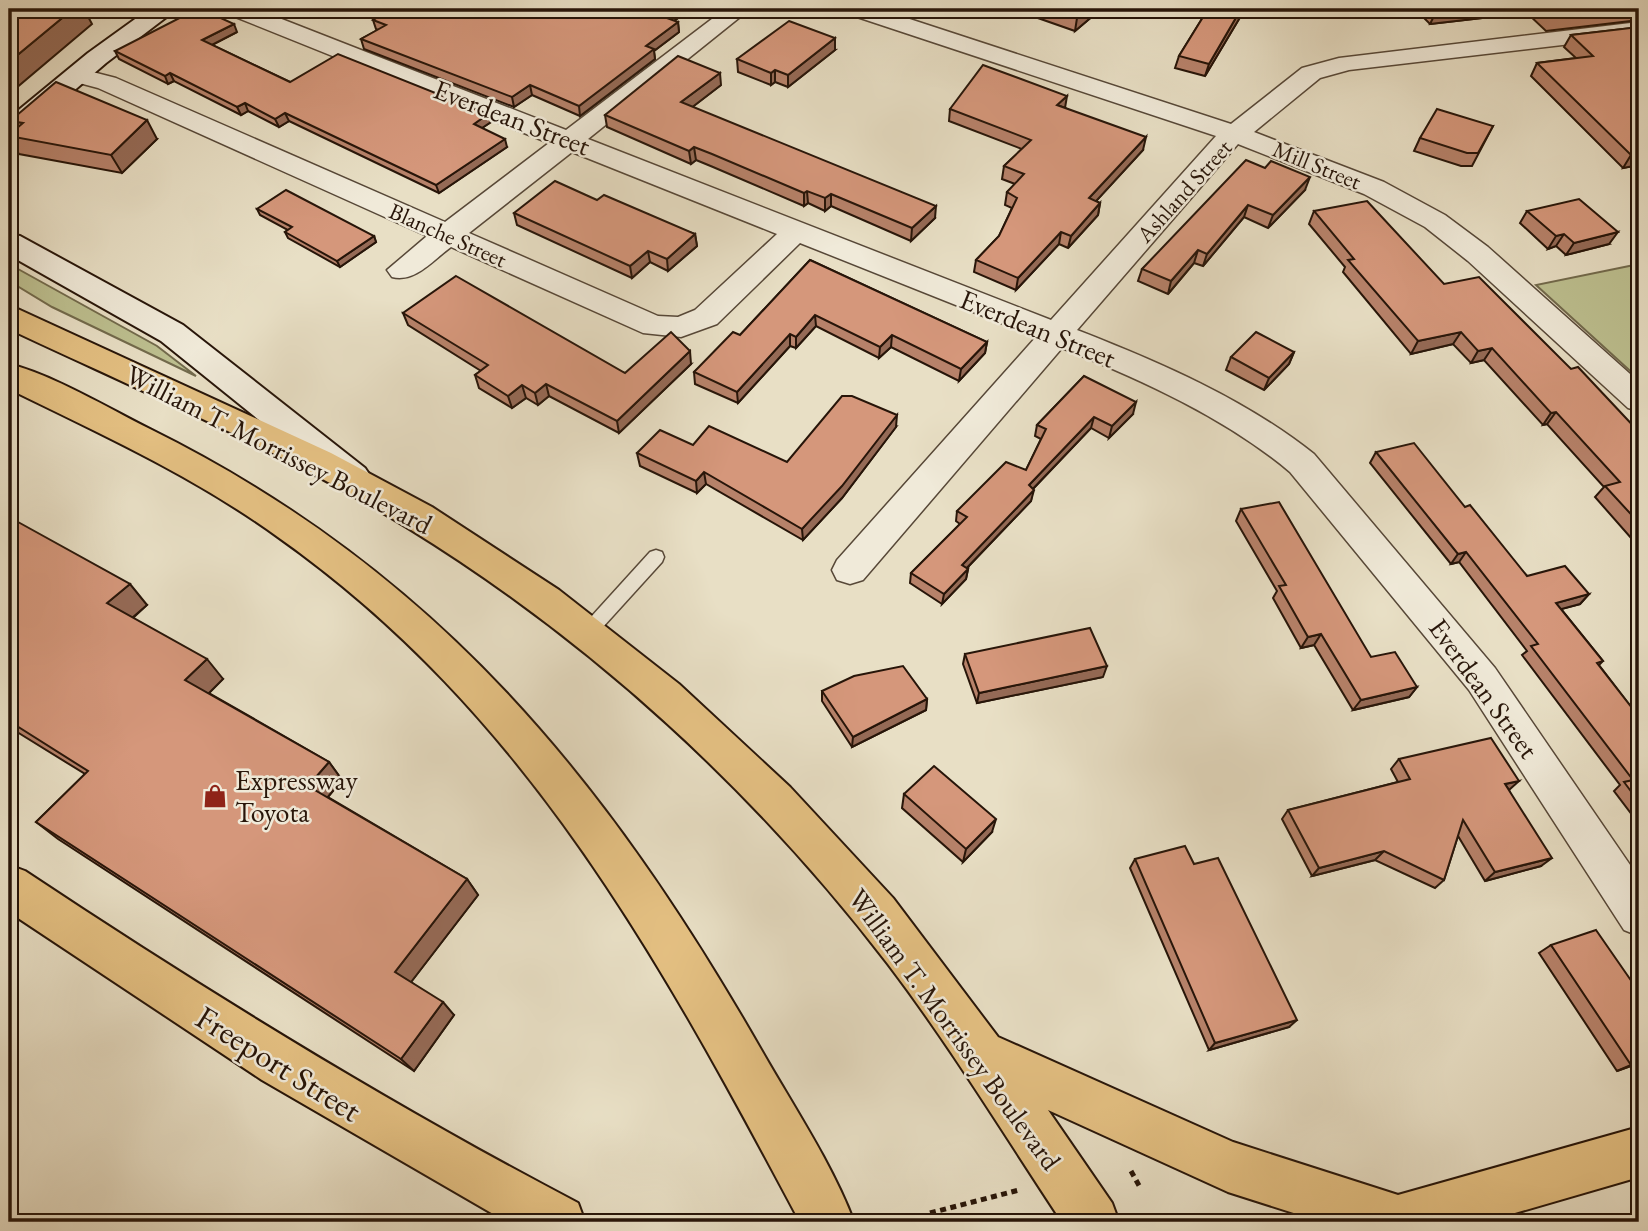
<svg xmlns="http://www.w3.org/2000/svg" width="1648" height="1231" viewBox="0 0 1648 1231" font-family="'EB Garamond',serif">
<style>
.green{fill:#bdc090;stroke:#726a4c;stroke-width:2}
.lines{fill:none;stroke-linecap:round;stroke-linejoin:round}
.service-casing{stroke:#574838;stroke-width:3}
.minor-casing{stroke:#574838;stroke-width:3}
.secondary-casing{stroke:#271509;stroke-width:4}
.primary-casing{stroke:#271509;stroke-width:4}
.path{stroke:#271509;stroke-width:5;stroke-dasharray:6 4.5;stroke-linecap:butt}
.service{fill:#f0ead9;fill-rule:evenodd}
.minor{fill:#f0ead9;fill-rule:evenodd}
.secondary{fill:#f0ead9;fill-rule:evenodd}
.primary{fill:#e4c082;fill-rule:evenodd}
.wall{fill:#b7826a;stroke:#271509;stroke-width:2}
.shaded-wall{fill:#956a56;stroke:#271509;stroke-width:2}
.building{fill:#d5977b;stroke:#271509;stroke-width:2}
.labels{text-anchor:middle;stroke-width:5;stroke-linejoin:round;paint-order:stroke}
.far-street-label{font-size:23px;fill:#271509;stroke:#f0ead9}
.street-label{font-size:28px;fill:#271509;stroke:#f0ead9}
.poi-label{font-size:28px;fill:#271509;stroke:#f0ead9;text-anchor:start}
.near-street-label{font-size:33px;fill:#271509;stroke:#f0ead9}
</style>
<rect width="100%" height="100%" fill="#e8dfc5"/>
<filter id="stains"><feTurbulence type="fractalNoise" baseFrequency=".00286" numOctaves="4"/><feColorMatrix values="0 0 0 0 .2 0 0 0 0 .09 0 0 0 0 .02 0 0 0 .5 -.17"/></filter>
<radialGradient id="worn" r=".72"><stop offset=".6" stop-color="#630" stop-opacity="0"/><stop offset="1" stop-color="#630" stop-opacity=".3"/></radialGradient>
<g class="green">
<polygon points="9,264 157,346 196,376 52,307 9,281"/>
<polygon points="1639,264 1639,379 1536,285"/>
</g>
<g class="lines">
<g class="service-casing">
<polygon id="service" points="656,550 662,552 664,557 662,562 593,638 581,638 578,633 581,628 650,552"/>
</g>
<g class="minor-casing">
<path id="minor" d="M 224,9 L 256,9 L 566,130 L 725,9 L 750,9 L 588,139 L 1051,320 L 1216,136 L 848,14 L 845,9 L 879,9 L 1231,124 L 1302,68 L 1339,58 L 1639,22 L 1639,36 L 1349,70 L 1320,78 L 1254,132 L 1384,182 L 1445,215 L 1488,247 L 1639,382 L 1639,411 L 1628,408 L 1468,261 L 1425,227 L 1364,194 L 1238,144 L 1077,330 C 1159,362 1245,399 1314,454 L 1495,668 L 1639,878 L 1639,936 L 1624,930 L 1469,690 L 1290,472 C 1226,418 1140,379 1062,348 L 863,580 L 850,584 L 837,580 L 832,570 L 837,560 L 1036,337 L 800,243 L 717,324 L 681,337 L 643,333 L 451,247 C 433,260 415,283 392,277 L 387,270 L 427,236 L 98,88 L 68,80 L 65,75 L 68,70 L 77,68 L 116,78 L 445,222 L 549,143 L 228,14 ZM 572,152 L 777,234 L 695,310 L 678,317 L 658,316 L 469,233 Z"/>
</g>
<g class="secondary-casing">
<g id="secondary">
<polygon points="149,9 177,9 106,63 19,138 9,140 9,118 88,53"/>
<polygon points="9,234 20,236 183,325 365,468 371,477 365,486 353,490 341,486 161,341 9,255"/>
</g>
</g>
<g class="primary-casing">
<g id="primary">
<path d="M 9,305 L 331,453 L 432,507 L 559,590 L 679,684 L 790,787 L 893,898 L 998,1037 L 1233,1142 L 1398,1195 L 1639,1127 L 1639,1177 L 1484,1222 L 1322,1222 L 1228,1192 L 1048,1110 L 1112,1203 L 1119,1222 L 1062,1222 C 1005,1136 951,1047 888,964 C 756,792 593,642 408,528 C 281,450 143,392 9,329 Z"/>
<path d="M 9,364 C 53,375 108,408 150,429 C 437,571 607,780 763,1053 C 794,1107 832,1164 854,1222 L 800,1222 C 661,961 526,712 278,537 C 195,477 101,434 9,389 Z"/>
<path d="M 9,865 L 25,871 C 204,990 387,1103 578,1203 L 585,1222 L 507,1222 L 262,1080 L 9,912 Z"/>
</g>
</g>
<g class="path">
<polyline points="1131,1171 1141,1189"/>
<polyline points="930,1213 1019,1190"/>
</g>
<use href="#service" class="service"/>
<use href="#minor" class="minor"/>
<use href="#secondary" class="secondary"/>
<use href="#primary" class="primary"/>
</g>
<g class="wall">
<polygon points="392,9 691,9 674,21 678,22 679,32 654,51 655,59 580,116 532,95 514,107 364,49 361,39 378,30 376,29 373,20"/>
<polygon points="1012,9 1101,9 1075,31"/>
<polygon points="1208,9 1245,9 1205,76 1175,68 1179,56"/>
<polygon points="1415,9 1639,9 1639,20 1546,31 1527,13 1430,24"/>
<polygon points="1639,27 1639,165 1623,168 1531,76 1537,63 1576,58 1564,47 1571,35"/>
<polygon points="237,32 212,45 290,82 491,122 482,128 507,147 439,193 289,121 279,127 248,111 241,115 174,81 168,84 119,59 115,51"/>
<polygon points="835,50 788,87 775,82 771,85 738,72 737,59"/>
<polygon points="721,85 692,107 935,218 911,241 831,206 825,211 808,203 804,206 713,167 696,160 691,164 607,127 605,115"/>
<polygon points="1065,108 1143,150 1096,201 1100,203 1098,215 1068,248 1059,244 1016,290 974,272 976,260 999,236 1012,208 1005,205 1007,192 1015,184 1002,179 1004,166 1022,149 949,121 950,109"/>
<polygon points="10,121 157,139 122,173 19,154 9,138 9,135 16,129"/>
<polygon points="1493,126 1472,166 1461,166 1414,151 1420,138"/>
<polygon points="1265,168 1305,190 1268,228 1244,217 1203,266 1194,263 1168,294 1138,281 1142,269"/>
<polygon points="597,200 695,234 697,246 668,271 650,262 632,278 517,225 514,213"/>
<polygon points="257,209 374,236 376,242 340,267 288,238 285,232 288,230 260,215"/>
<polygon points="1314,211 1444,284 1571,369 1639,432 1639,547 1595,497 1604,487 1547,424 1543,425 1484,360 1471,363 1453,344 1411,354 1343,272 1345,267 1309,224"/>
<polygon points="1527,211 1609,244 1566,255 1556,246 1548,249 1520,223"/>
<polygon points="810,260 987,342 985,353 959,381 891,347 879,358 816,326 796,348 790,346 738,403 695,384 694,372 740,335"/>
<polygon points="403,313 625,373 691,364 619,433 549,396 538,405 526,398 512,408 479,388 475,375 481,371 408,325"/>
<polygon points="1294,352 1289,364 1264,390 1226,370 1231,357"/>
<polygon points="1084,376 1133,414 1109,438 1091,428 1033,489 1031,501 967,568 968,569 966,579 942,604 910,583 911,573 960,524 956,521 957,511 1026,470 1041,439 1035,436 1037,425"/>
<polygon points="896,427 842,498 803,540 706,484 697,493 640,466 637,453 693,445 787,462"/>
<polygon points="1376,452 1465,507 1527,576 1589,594 1580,604 1561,609 1603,661 1599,665 1639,717 1639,824 1614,791 1620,785 1522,655 1527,651 1459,562 1451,564 1370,463"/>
<polygon points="1241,509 1371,657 1417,687 1409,697 1353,710 1314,645 1301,648 1273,598 1277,591 1236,521"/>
<polygon points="9,517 147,605 133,618 223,679 209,693 329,762 342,780 328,797 467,879 478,895 411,982 454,1015 414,1071 58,839 36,822 85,774 9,727"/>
<polygon points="965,654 1103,677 977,703 963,664"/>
<polygon points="822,691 927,699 926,710 852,747 822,701"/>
<polygon points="1399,759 1509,790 1541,866 1485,881 1458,836 1444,880 1435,888 1375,860 1312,876 1282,819 1288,810 1398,782 1391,769"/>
<polygon points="904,794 992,832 963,862 902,808"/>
<polygon points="1135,859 1194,864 1289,1027 1209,1050 1130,868"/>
<polygon points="1551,945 1639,1063 1617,1071 1539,953"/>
</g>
<g class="shaded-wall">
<polygon points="73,9 84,9 92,24 9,94 9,62"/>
<polygon points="676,9 691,9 665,27 664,17"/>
<polygon points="1089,9 1101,9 1075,31 1077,18"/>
<polygon points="1241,9 1245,9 1205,76 1209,64"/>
<polygon points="1461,9 1529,9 1527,13 1430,24 1436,12"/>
<polygon points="678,22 679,32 654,51 655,59 580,116 579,106 646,46"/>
<polygon points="234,24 237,32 206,48 202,40"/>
<polygon points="835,38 835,50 788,87 788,75"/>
<polygon points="775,70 775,82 771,85 771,73"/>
<polygon points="170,73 174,81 168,84 165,76"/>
<polygon points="720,73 721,85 682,115 681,102"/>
<polygon points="530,85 532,95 514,107 512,97"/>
<polygon points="1067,96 1065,108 1057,105"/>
<polygon points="245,103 248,111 241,115 237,107"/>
<polygon points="285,113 289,121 279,127 275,119"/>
<polygon points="488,114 491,122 476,132 474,124"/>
<polygon points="147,120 157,139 122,173 111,155"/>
<polygon points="1146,137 1143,150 1087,211 1089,198"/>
<polygon points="505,139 507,147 439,193 436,185"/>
<polygon points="694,147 696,160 691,164 689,151"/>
<polygon points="1639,154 1639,165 1623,168 1631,155"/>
<polygon points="1310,177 1305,190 1268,228 1273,215"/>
<polygon points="807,191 808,203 804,206 804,193"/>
<polygon points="831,194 831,206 825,211 825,198"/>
<polygon points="1100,203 1098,215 1068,248 1071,236"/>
<polygon points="1248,205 1244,217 1203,266 1207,254"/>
<polygon points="936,206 935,218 911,241 912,228"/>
<polygon points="1061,232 1059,244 1016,290 1018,278"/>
<polygon points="1618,232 1609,244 1566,255 1574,243"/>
<polygon points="695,234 697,246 668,271 667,259"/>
<polygon points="1564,234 1556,246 1548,249 1556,236"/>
<polygon points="374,236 376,242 340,267 337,261"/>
<polygon points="1198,250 1194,263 1168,294 1171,281"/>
<polygon points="648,251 650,262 632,278 630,266"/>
<polygon points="815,315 816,326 796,348 796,337"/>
<polygon points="1461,332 1453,344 1411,354 1418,341"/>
<polygon points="790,334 790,346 738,403 737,392"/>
<polygon points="892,335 891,347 879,358 880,347"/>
<polygon points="987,342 985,353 959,381 961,369"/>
<polygon points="1492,348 1484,360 1471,363 1478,351"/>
<polygon points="690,351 691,364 619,433 617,421"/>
<polygon points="1294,352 1289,364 1264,390 1269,378"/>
<polygon points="546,384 549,396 538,405 535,393"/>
<polygon points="522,385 526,398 512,408 508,396"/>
<polygon points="1136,402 1133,414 1109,438 1112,426"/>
<polygon points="1556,412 1547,424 1543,425 1551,413"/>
<polygon points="897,415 896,427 842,498 803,540 802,529"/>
<polygon points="1094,417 1091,428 1026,496 1029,485"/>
<polygon points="704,472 706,484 697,493 696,481"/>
<polygon points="1034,490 1031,501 960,575 962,565"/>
<polygon points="1466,552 1459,562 1451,564 1458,554"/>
<polygon points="968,569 966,579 942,604 944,594"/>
<polygon points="130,584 147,605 125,624 107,603"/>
<polygon points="1589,594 1580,604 1547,613 1556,603"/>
<polygon points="1321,634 1314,645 1301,648 1308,637"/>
<polygon points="207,659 223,679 202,700 185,680"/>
<polygon points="1107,666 1103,677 977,703 979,693"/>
<polygon points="1417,687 1409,697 1353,710 1361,700"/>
<polygon points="927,699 926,710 852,747 853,737"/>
<polygon points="329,762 342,780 322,804 308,786"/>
<polygon points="1519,781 1509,790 1505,784"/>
<polygon points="996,819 992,832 963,862 966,849"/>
<polygon points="1384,851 1375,860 1312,876 1319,868"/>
<polygon points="1552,858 1541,866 1485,881 1495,872"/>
<polygon points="467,879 478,895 408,986 395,972"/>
<polygon points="443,1002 454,1015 414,1071 401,1059"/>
<polygon points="1297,1020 1289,1027 1209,1050 1215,1043"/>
<polygon points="1639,1062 1639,1063 1617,1071 1631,1065"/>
</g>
<g class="building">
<polygon points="9,9 73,9 9,62"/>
<polygon points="197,9 201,9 234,24 202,40 290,82 338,54 488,114 474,124 505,139 436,185 285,113 275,119 245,103 237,107 170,73 165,76 115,51"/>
<polygon points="392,9 676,9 664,17 678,22 646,46 654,49 579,106 530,85 512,97 361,39 386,25 373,20"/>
<polygon points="1050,9 1089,9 1077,18"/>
<polygon points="1208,9 1241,9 1209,64 1179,56"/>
<polygon points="1433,9 1461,9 1436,12"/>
<polygon points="1542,9 1639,9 1552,18"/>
<polygon points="789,21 835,38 788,75 775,70 771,73 737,59"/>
<polygon points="1639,27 1639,154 1631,155 1537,63 1593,56 1571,35"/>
<polygon points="678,56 720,73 681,102 936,206 912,228 831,194 825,198 807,191 804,193 712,154 694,147 689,151 605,115"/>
<polygon points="983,65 1067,96 1057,105 1146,137 1089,198 1100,203 1071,236 1061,232 1018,278 976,260 999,236 1017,198 1007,192 1024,174 1004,166 1031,140 950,109"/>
<polygon points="56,82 147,120 111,155 9,136 9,135 23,123 10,121"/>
<polygon points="1437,109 1493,126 1478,153 1467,153 1420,138"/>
<polygon points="1246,160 1265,168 1271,161 1310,177 1273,215 1248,205 1207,254 1198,250 1171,281 1142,269"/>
<polygon points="555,181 597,200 604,195 695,234 667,259 648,251 630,266 514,213"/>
<polygon points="286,190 374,236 337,261 285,232 292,227 257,209"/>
<polygon points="1579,199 1618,232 1574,243 1564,234 1556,236 1527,211"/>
<polygon points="1367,201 1444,284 1479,277 1571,369 1578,367 1639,432 1639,523 1605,486 1620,482 1556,412 1551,413 1492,348 1478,351 1461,332 1418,341 1348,260 1354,259 1314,211"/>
<polygon points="810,260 987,342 961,369 892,335 880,347 815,315 796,337 790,334 737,392 694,372 733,332 740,335"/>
<polygon points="456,276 625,373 671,332 690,351 617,421 546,384 535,393 522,385 508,396 475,375 488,365 403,313"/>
<polygon points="1256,332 1294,352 1269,378 1231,357"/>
<polygon points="1084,376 1136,402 1112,426 1094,417 1029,485 1034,490 962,565 968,569 944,594 911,573 967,517 957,511 1006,462 1026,470 1046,429 1037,425"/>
<polygon points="842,396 852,396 897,415 842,486 802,529 704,472 696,481 637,453 660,430 693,445 709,426 787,462"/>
<polygon points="1414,443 1465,507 1470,505 1527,576 1565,566 1589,594 1556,603 1603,661 1597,663 1639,717 1639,802 1624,782 1633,780 1531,646 1538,644 1466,552 1458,554 1376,452"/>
<polygon points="1279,502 1371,657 1395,652 1417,687 1361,700 1321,634 1308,637 1279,586 1286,585 1241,509"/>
<polygon points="9,517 130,584 107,603 207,659 185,680 329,762 308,786 467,879 395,972 443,1002 401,1059 36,822 88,771 9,721"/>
<polygon points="1090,628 1107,666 979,693 965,654"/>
<polygon points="903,666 927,699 853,737 822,691 854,676"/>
<polygon points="1491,738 1519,781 1505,784 1552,858 1495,872 1463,820 1444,880 1384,851 1319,868 1288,810 1410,779 1399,759"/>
<polygon points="934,766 996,819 966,849 904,794"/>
<polygon points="1185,846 1194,864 1218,858 1297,1020 1215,1043 1135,859"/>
<polygon points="1596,930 1639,992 1639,1062 1631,1065 1551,945"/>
</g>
<defs>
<g id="shop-bare" transform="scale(1.89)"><path d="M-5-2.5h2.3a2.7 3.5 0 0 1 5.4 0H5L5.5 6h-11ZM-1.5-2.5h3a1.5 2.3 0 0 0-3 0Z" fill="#8f2418" stroke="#f0ead9" stroke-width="2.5" paint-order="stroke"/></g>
</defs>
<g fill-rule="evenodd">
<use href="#shop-bare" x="215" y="796"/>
</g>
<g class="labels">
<g class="far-street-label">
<text transform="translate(1317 165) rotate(22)" y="8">Mill Street</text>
<text transform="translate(1184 191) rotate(-48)" y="8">Ashland Street</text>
<text transform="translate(448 235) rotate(24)" y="8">Blanche Street</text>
</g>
<g class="street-label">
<text transform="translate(512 117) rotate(21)" y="10">Everdean Street</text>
<text transform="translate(1038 328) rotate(22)" y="10">Everdean Street</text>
<text transform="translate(279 449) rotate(27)" y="10">William T. Morrissey Boulevard</text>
<text transform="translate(1484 688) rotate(54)" y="10">Everdean Street</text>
<text transform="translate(955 1029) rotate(54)" y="10">William T. Morrissey Boulevard</text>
</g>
<g class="poi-label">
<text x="235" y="790">Expressway<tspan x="235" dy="32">Toyota</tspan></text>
</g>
<g class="near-street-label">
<text transform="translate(279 1063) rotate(32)" y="12">Freeport Street</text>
</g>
</g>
<rect width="1648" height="1231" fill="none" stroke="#e8dfc5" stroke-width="35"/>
<rect x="10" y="10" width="1627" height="1210" fill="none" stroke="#271509" stroke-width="3.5"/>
<rect x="18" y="18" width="1613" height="1196" fill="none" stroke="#271509" stroke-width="2"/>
<rect width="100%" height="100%" filter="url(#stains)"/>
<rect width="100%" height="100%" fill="url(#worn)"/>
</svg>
